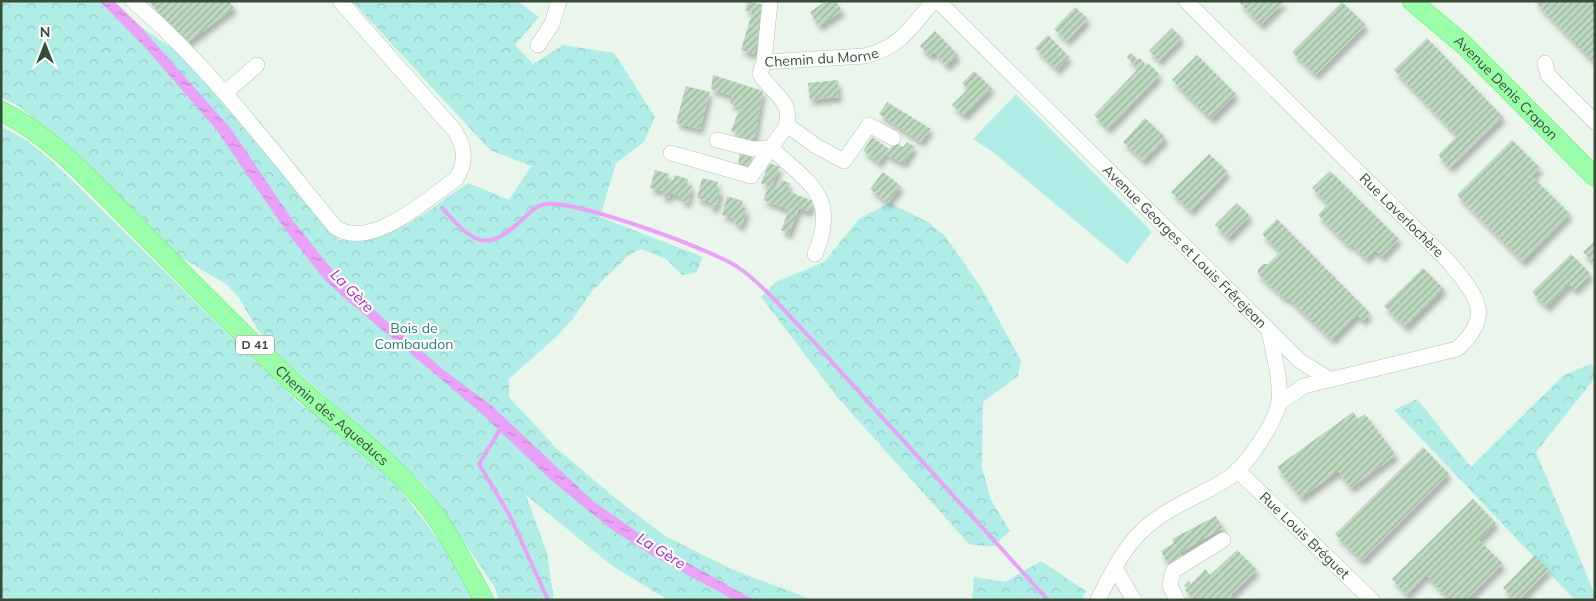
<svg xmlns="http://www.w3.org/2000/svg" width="1596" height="601" viewBox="0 0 1596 601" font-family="Mulish,sans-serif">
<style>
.green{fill:#afede6}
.forest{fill:url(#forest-crowns)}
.water{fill:url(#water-ripples)}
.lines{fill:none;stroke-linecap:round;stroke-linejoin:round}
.stream{stroke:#e9a2f7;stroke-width:4}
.building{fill:url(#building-hatch);filter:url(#shadow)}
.minor-casing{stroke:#aec6b0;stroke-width:16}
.major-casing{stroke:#5fef71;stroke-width:20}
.minor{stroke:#fff;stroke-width:15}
.major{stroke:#9affa8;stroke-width:19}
.labels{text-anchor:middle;stroke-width:4.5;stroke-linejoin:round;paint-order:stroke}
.shield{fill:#fff;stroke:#738173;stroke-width:1}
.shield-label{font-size:12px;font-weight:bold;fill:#374b37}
.street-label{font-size:14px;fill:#374b37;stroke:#fff}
.park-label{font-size:14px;fill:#237e83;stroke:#fff}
.water-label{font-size:15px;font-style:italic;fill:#aa25c2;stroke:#fff}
</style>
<defs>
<pattern id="forest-crowns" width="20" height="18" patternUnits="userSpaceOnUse" patternTransform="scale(1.25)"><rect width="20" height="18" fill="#afede6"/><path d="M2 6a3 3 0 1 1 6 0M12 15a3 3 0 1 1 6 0" fill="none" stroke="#97cdc6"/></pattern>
<pattern id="water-ripples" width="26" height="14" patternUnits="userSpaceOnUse" patternTransform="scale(1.25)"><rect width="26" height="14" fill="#e9a2f7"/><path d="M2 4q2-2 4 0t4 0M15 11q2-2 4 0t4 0" fill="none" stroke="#be86c9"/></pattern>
<pattern id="building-hatch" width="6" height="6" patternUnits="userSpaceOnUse" patternTransform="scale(1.25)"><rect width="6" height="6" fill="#bed9bf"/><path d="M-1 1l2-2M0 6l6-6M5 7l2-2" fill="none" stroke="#9bb29c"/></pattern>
<filter id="shadow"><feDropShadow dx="3" dy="5.5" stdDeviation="2.5" flood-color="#0004"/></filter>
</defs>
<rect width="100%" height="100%" fill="#eaf6eb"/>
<polygon class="green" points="1016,94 1152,232 1127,264 993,152 973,139"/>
<g class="forest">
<path d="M 1,1 L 98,1 L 131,32 L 140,26 L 181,54 L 339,240 C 390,246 428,210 468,183 L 509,200 L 531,166 L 490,150 L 352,1 L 517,1 L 539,17 L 515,45 L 533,64 L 563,45 L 614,53 L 655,117 L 644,142 L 616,163 L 600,217 L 703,257 L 696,273 L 682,275 L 666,259 L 641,249 L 629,255 L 592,291 L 572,320 L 556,337 L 509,379 L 509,397 L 557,449 L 619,501 L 665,536 L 731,569 L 813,600 L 668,600 L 611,565 L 526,495 L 547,553 L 554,600 L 499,600 L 494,586 L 425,485 L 281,357 L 258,330 L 239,298 L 226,284 L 167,249 L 44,126 L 18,106 L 1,97 Z"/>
<polygon points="1,126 27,141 51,160 299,403 349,439 391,478 442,544 475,600 1,600"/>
<polygon points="889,203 928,222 945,236 982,289 1021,361 1018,376 983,402 982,467 991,500 1010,531 994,546 970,545 838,398 761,297 776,282 824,262 859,219"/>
<polygon points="1591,364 1595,368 1595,378 1536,452 1595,595 1595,600 1575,600 1394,410 1417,399 1471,467 1564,375"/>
<polygon points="1041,561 1086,591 1082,600 972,600 974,577 1005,582"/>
</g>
<polygon class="water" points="99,1 114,1 140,26 231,129 291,218 330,267 383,318 445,371 492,406 593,501 654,544 754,600 734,600 653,556 611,529 551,480 480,412 342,296 323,278 284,228 215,128 143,45"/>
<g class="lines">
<g class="stream">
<path d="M 442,208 C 474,243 485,255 524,218 C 530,212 537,205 546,204 C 576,200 714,250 739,268 C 763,285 782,308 802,329 L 1048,600"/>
<polyline points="501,428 479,464 510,516 548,600"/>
</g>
</g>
<g class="building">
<polygon points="148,1 229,1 234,8 187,43"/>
<polygon points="748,1 766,6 764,23 754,54 741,50 752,13 745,10"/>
<polygon points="826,1 836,1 842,11 819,26 810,12"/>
<polygon points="1238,1 1285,1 1261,25"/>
<polygon points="1534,1 1595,1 1595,63 1579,47"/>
<polygon points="1342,2 1366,25 1316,75 1292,52"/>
<polygon points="1075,7 1088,19 1067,41 1054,29"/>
<polygon points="1172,28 1182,38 1159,61 1149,51"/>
<polygon points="935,31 958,55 947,66 934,52 930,56 920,46"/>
<polygon points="1048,35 1069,57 1057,70 1035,48"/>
<polygon points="1427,38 1503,117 1450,168 1438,155 1457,136 1394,70"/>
<polygon points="1131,53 1138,60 1140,58 1146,65 1148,63 1160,75 1108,129 1094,115 1138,69 1127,57"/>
<polygon points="1197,55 1236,94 1211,119 1172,80"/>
<polygon points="974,71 992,88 964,116 952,105 968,89 962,83"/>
<polygon points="713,75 763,91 754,143 738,140 739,133 731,131 740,107 730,104 732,96 711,89"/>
<polygon points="838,80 839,97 810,100 808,83"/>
<polygon points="686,86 710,92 700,129 676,123"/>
<polygon points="887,102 931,129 921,142 879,114"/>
<polygon points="1145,118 1166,138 1144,161 1123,142"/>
<polygon points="872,137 889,149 879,163 863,151"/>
<polygon points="1512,140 1540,168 1532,176 1570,214 1523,262 1457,195"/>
<polygon points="894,142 903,147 907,142 915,147 904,163 886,155"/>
<polygon points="740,152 753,154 751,167 738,165"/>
<polygon points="1209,154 1228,172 1191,211 1171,192"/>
<polygon points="769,163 780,167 772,185 778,188 781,180 790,183 787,191 813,201 809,212 799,208 789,234 781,230 789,210 763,200 769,186 761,183"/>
<polygon points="655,170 669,174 668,179 673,180 674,175 688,179 687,184 692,186 688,203 681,201 682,197 670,193 669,198 662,196 663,191 650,188"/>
<polygon points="1330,171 1399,239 1382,257 1375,250 1366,259 1351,244 1349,246 1318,215 1328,204 1312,188"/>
<polygon points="883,172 901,186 888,203 870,189"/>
<polygon points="702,178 718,182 716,189 721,190 716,208 709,206 710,202 697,198"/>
<polygon points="727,196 743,201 741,207 747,209 742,226 734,223 735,219 722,215"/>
<polygon points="1237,203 1250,216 1228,238 1215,225"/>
<polygon points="1277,219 1370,313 1363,321 1357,315 1332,340 1289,299 1284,298 1258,274 1258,269 1263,264 1268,264 1280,252 1262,234"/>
<polygon points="1595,241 1595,264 1583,252"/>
<polygon points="1571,254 1591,274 1575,290 1569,284 1547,307 1532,292"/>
<polygon points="1423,268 1444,289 1406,327 1384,306"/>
<polygon points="1353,412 1358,419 1365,414 1396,455 1351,488 1338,471 1301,498 1277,467"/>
<polygon points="1423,447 1449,474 1362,561 1335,534"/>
<polygon points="1473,499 1496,523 1479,540 1503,564 1466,600 1450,600 1426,575 1407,595 1392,579"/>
<polygon points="1216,516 1223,528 1179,553 1182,556 1168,564 1161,551 1174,543 1172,539"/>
<polygon points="1237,550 1257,570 1231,595 1236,600 1194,600 1185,590 1187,588 1184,586 1189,581 1191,584 1205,569 1210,575"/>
<polygon points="1535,555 1549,570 1519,600 1515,600 1503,588"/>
</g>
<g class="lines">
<g class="minor-casing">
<g id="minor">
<path d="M 133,1 C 210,67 271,149 335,227 C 370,252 427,199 456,179 C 467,162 465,148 455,131 L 340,1"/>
<path id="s1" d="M 938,1 L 1269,330 C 1273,353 1281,378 1279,401 C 1277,421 1246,466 1230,477 C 1202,496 1168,506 1143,530 C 1123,548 1110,576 1098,600"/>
<path id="s2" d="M 1186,1 L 1450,263 C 1476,296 1495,315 1457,349 L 1304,386 L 1279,403"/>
<polyline points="538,45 552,24 559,1"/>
<polyline points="764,62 770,1"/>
<polyline points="1545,63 1548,75 1595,122"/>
<polyline points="225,93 257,65"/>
<polyline points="787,125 816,146 844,161 869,125 893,138"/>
<path d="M 717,140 L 753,149 L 771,148 C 810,184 839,197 815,254"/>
<path id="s3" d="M 671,153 L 751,176 L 785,128 C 796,102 771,93 760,74 L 764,62 L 865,56 C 900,47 911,28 933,1"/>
<polyline points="1269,330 1300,361 1329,379"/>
<path id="s4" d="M 1237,470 L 1372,600"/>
<polyline points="1115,568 1134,600"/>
<polyline points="1177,600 1170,586 1173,571 1223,540"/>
</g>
</g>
<g class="major-casing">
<g id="major">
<path id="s5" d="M 1412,1 L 1463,44 L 1595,177"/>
<path id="s6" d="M 1,111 C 50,135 87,177 125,215 C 176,267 228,319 280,370 C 326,415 381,451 423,500 C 448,530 465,566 484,600"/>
</g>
</g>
<use href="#minor" class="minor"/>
<use href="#major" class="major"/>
</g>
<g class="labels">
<rect class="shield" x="236" y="335.5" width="38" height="19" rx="4"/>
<g class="shield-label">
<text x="255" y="349">D 41</text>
</g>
<g class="street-label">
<text dy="5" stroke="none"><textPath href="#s3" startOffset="276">Chemin du Morne</textPath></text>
<text dy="5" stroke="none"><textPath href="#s5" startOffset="128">Avenue Denis Crapon</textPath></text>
<text dy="5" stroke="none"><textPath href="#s2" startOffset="304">Rue Laverlochère</textPath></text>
<text dy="5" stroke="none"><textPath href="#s1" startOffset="348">Avenue Georges et Louis Frêrejean</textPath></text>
<text dy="5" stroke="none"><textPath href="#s6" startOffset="451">Chemin des Aqueducs</textPath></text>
<text dy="5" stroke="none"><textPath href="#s4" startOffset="94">Rue Louis Bréguet</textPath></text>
</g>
<g class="park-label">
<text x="414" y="333">Bois de<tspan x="414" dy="16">Combaudon</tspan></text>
</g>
<g class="water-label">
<text transform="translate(352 291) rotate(45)" y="5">La Gère</text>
<text transform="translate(661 551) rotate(32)" y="5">La Gère</text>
</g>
</g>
<rect width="1596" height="601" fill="none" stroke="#374b37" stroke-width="5"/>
<g transform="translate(45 45)" stroke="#ffffff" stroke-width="4" paint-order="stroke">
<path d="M0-4L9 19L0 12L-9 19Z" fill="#374b37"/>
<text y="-8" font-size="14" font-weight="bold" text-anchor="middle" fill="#374b37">N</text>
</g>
</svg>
